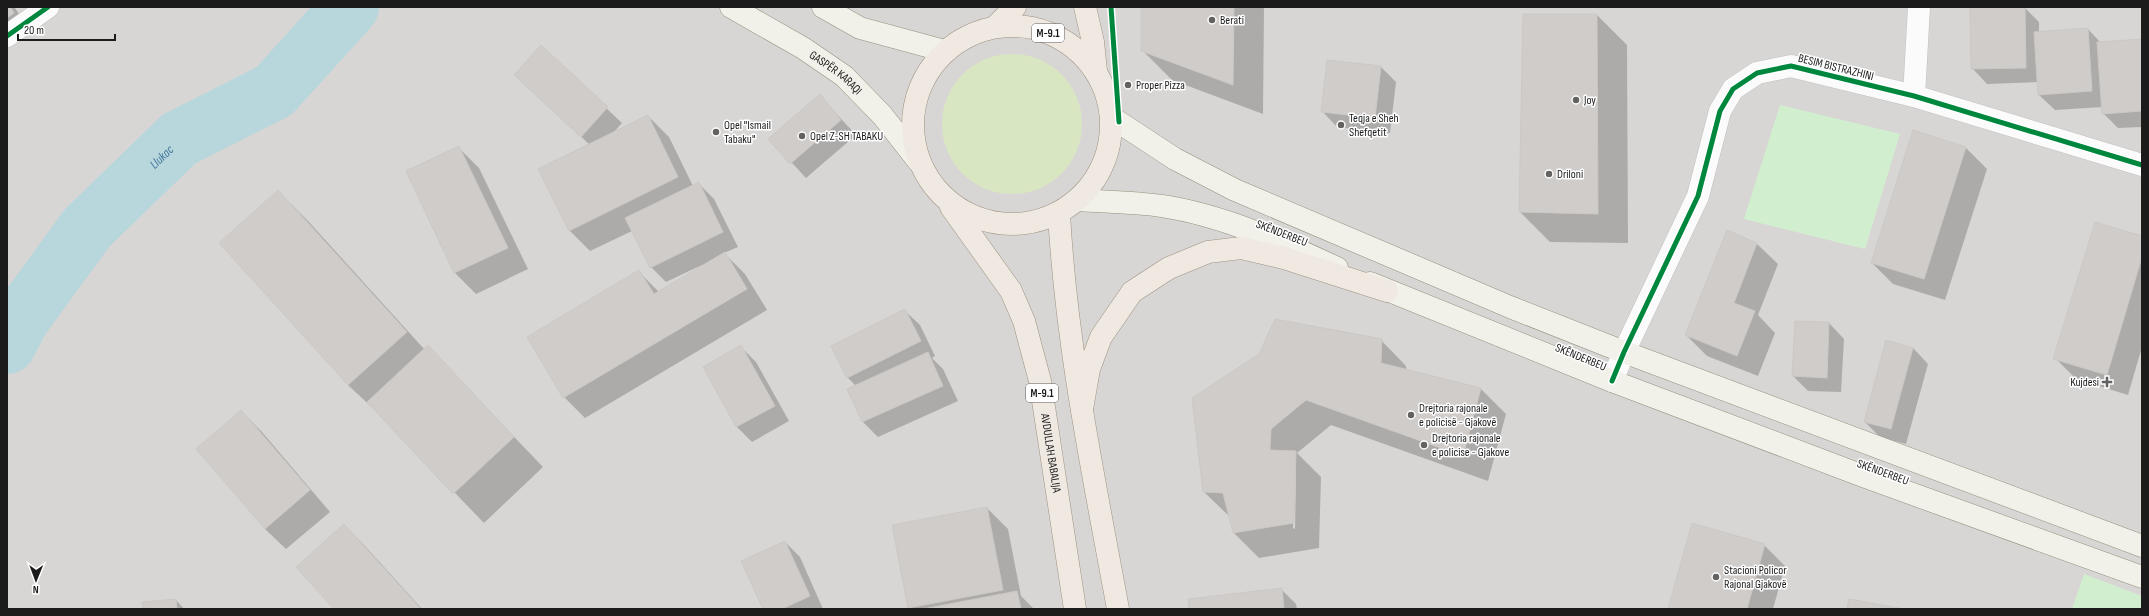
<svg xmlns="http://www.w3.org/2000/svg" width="2149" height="616" viewBox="0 0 2149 616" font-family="'Sofia Sans Condensed',sans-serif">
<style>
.residential{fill:#d8d6d5}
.grass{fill:#d8e6c1}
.park{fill:#d1efce}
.shadow{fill:#0003;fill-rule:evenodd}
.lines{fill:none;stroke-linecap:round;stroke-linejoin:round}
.river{stroke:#b7d7dc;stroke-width:58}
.building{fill:#d0ccca;stroke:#ccc8c4}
.minor-casing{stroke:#c2c1bf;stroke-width:23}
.secondary-casing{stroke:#92917c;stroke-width:23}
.primary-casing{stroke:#9e9281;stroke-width:23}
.minor{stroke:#fcfbfb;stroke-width:22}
.secondary{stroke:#f2f1e9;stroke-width:22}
.primary{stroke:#efe9e2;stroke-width:22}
.cycleway-casing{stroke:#fff;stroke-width:8}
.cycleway{stroke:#00873e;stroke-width:5}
.poi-dot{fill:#636261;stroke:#fff;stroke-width:1.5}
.labels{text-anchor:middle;stroke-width:3;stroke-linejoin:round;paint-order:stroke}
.shield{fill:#fff;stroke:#5f5f5f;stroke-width:1}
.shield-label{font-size:11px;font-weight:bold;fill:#1b1b1b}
.poi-label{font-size:12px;fill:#1b1b1b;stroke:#fff;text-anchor:start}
.street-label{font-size:12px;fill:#1b1b1b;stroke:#fff}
.water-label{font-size:13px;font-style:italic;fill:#487a9f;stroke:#fff}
</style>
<rect width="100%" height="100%" fill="#e9e6e3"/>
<rect class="residential" x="7" y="7" width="2135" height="602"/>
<circle class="grass" cx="1012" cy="124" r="70"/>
<g class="park">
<polygon points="1780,105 1900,134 1865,249 1744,219"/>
<polygon points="2084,574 2142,596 2142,609 2072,609"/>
</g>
<g class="shadow">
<polygon points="7,7 15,8 29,29 7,42"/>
<polygon points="1142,7 1264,7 1263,114 1172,80 1142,50"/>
<polygon points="2024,7 2039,22 2039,33 2088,29 2101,43 2142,40 2142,127 2118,128 2103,113 2103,107 2055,110 2039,95 2039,82 1987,84 1972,68"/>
<polygon points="1597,15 1627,45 1628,243 1550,242 1520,212"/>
<polygon points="541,47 622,123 613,133 648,116 669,137 693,186 698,183 714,199 738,247 724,253 745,274 767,310 585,418 564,397 639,272 659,292 703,266 702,265 666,282 651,267 632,231 590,251 569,230 590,145 515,75"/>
<polygon points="1381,67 1396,82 1390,133 1337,127 1322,111"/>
<polygon points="820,96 856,135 806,178 770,139"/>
<polygon points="458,147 479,168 528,269 476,294 455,273 407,171"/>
<polygon points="1966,148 1987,169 1945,300 1893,284 1872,263"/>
<polygon points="278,191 308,221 425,350 428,347 543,467 484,523 379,414 348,385"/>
<polygon points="1728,232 1757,244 1778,264 1758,315 1775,333 1758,376 1707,356 1686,335"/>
<polygon points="2142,238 2142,347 2128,395 2076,379 2055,358"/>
<polygon points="904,310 920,325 935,356 932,358 943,369 958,401 878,437 863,422 848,390 856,386 848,378 832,347"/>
<polygon points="1796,322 1829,323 1844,339 1841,392 1808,391 1793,376"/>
<path d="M 1381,340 L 1406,366 L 1406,370 L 1481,389 L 1506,414 L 1488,481 L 1331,425 L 1297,453 L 1321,477 L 1319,548 L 1259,558 L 1234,533 L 1230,517 L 1204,492 L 1193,398 ZM 1295,473 L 1296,475 L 1295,529 L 1293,528 Z"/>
<polygon points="741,347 756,362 789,421 752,442 737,427"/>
<polygon points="1913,348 1928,364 1906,444 1880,437 1865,422"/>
<polygon points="241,411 262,432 330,512 286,549 265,529"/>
<polygon points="987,508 1008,529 1021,596 1034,609 911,609 909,607"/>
<polygon points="344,525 365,546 422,609 335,609"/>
<polygon points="785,542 800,557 823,609 764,609"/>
<polygon points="1764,545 1785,566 1773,609 1669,609"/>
<polygon points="1281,589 1296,604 1297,609 1190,609"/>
<polygon points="176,600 184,609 144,609"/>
</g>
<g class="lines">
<path class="river" id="s1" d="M 7,345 L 20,320 L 87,228 L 179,139 L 274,91 L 350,7"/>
</g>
<g class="building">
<polygon points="7,7 10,7 14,13 7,18"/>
<polygon points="1141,7 1234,7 1233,85 1141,51"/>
<polygon points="1970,7 2025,7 2026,68 1971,69"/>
<polygon points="1523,14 1597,14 1598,214 1519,212"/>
<polygon points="2088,28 2092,91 2038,95 2034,32"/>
<polygon points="2142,39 2142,111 2102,114 2097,42"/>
<polygon points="541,45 608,107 581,137 514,75"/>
<polygon points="1327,60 1381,66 1375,118 1321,112"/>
<polygon points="820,94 841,120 790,164 768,139"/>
<polygon points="648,115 678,177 569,231 538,169"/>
<polygon points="1913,130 1966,147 1924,279 1871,263"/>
<polygon points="459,146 508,248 454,273 406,171"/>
<polygon points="699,182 723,232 650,268 625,218"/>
<polygon points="278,190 407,332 348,385 219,243"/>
<polygon points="2095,222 2142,236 2142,257 2107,375 2053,359"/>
<polygon points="1727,230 1757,243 1734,303 1755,311 1737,356 1685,335"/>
<polygon points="725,252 747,289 563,398 527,337 639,270 654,294"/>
<polygon points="905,309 921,341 847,378 831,346"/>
<polygon points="1275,319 1382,339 1381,363 1481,388 1463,456 1306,400 1271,429 1270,450 1296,451 1294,523 1233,533 1223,493 1203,492 1192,398 1259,354"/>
<polygon points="1795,321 1829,322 1827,378 1792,376"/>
<polygon points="1886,340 1913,348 1891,429 1864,422"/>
<polygon points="428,345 514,437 453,494 367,402"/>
<polygon points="741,345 775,406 736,427 703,367"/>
<polygon points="928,352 943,386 862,422 847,389"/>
<polygon points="241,410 310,490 265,529 196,449"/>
<polygon points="987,507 1003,590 908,608 892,525"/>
<polygon points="1692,523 1765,544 1747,609 1668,609"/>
<polygon points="344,524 421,609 334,609 296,567"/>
<polygon points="785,541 810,596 782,609 763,609 741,561"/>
<polygon points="1282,588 1284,609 1189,609 1188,599"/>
<polygon points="1017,591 1021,609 923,609"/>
<polygon points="176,599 177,609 143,609 142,602"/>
<polygon points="1849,599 1904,609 1847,609"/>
</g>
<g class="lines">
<g class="minor-casing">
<g id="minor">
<polyline points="7,36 48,7"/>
<polyline points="1914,96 1919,7"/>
<polyline points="1612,381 1624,352 1698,196 1720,111 1733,89 1757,73 1791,66 1914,96 2142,165"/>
</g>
</g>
<g class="secondary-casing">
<g id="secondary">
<path id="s2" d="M 731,7 L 803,48 L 844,76 L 882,115 L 919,162"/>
<polyline points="823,7 860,28 945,51"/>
<polyline points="1111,117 1175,159 1235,190 1510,307 1624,352 2142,546"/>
<path d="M 1077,200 C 1106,202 1134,202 1162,206 C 1222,215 1282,242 1337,268"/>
<polyline points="1370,283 1612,381 1863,476 2142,577"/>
</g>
</g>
<g class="primary-casing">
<g id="primary">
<polyline points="1085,7 1093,42 1096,71"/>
<circle cx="1012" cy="125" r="99"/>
<polyline points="995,27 1015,7"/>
<path id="s3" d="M 951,207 L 1011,291 L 1024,321 L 1040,381 L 1075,609"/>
<path d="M 1059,213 C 1066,346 1094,478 1118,609"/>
<polyline points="1082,409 1089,369 1101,337 1132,292 1169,268 1208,252 1241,248 1284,258 1387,291"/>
</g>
</g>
<use href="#minor" class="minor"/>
<use href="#secondary" class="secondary"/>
<use href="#primary" class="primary"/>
<g class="cycleway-casing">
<g id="cycleway">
<polyline points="1111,7 1119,122"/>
<polyline points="7,36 48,7"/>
<polyline points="1612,381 1624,352 1698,196 1720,111 1733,89 1757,73 1791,66 1914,96 2142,165"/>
</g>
</g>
<use href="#cycleway" class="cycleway"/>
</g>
<g class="poi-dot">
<circle cx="1212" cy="20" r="4"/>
<circle cx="1128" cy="85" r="4"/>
<circle cx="1576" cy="100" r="4"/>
<circle cx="1341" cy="125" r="4"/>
<circle cx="716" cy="132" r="4"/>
<circle cx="802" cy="136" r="4"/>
<circle cx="1549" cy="174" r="4"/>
<path d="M2105 376h4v4h4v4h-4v4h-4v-4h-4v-4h4z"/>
<circle cx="1411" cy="415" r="4"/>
<circle cx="1424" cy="445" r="4"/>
<circle cx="1716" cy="577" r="4"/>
</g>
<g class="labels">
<g class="shield">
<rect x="1032" y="24" width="32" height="18" rx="3"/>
<rect x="1026" y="384" width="32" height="18" rx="3"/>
</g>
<g class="shield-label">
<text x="1048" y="37">M-9.1</text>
<text x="1042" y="397">M-9.1</text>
</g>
<g class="poi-label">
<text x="1220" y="24">Berati</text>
<text x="1136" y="89">Proper Pizza</text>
<text x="1584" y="104">Joy</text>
<text x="1349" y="122">Teqja e Sheh<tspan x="1349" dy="14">Shefqetit</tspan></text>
<text x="724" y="129">Opel "Ismail<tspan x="724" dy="14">Tabaku"</tspan></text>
<text x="810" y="140">Opel Z-SH TABAKU</text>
<text x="1557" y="178">Driloni</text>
<text x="2099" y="386" text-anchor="end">Kujdesi</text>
<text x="1419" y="412">Drejtoria rajonale<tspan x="1419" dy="14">e policisë - Gjakovë</tspan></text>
<text x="1432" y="442">Drejtoria rajonale<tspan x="1432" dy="14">e policise - Gjakove</tspan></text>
<text x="1724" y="574">Stacioni Policor<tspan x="1724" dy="14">Rajonal Gjakovë</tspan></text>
</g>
<g class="street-label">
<text transform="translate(1836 67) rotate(14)" y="4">BESIM BISTRAZHINI</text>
<text dy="4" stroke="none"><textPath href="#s2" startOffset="124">GASPËR KARAQI</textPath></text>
<text transform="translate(1282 233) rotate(21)" y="4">SKËNDERBEU</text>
<text transform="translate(1581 357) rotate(22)" y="4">SKËNDERBEU</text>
<text dy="4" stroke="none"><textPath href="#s3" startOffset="271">AVDULLAH BABALIJA</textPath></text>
<text transform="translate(1883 472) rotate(20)" y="4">SKËNDERBEU</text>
</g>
<g class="water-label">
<text dy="5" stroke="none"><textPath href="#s1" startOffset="245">Llukac</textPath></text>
</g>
</g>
<rect width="2149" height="616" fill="none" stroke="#1b1b1b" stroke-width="16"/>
<g transform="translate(36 580) rotate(181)" stroke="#ffffff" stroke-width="3" paint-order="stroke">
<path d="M0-3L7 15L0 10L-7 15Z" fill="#1b1b1b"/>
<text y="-6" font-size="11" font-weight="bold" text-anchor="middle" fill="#1b1b1b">N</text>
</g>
<path d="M18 34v6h97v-6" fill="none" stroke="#1b1b1b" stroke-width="2"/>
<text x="24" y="34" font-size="12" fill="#1b1b1b" stroke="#ffffff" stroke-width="3" paint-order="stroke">20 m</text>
</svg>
